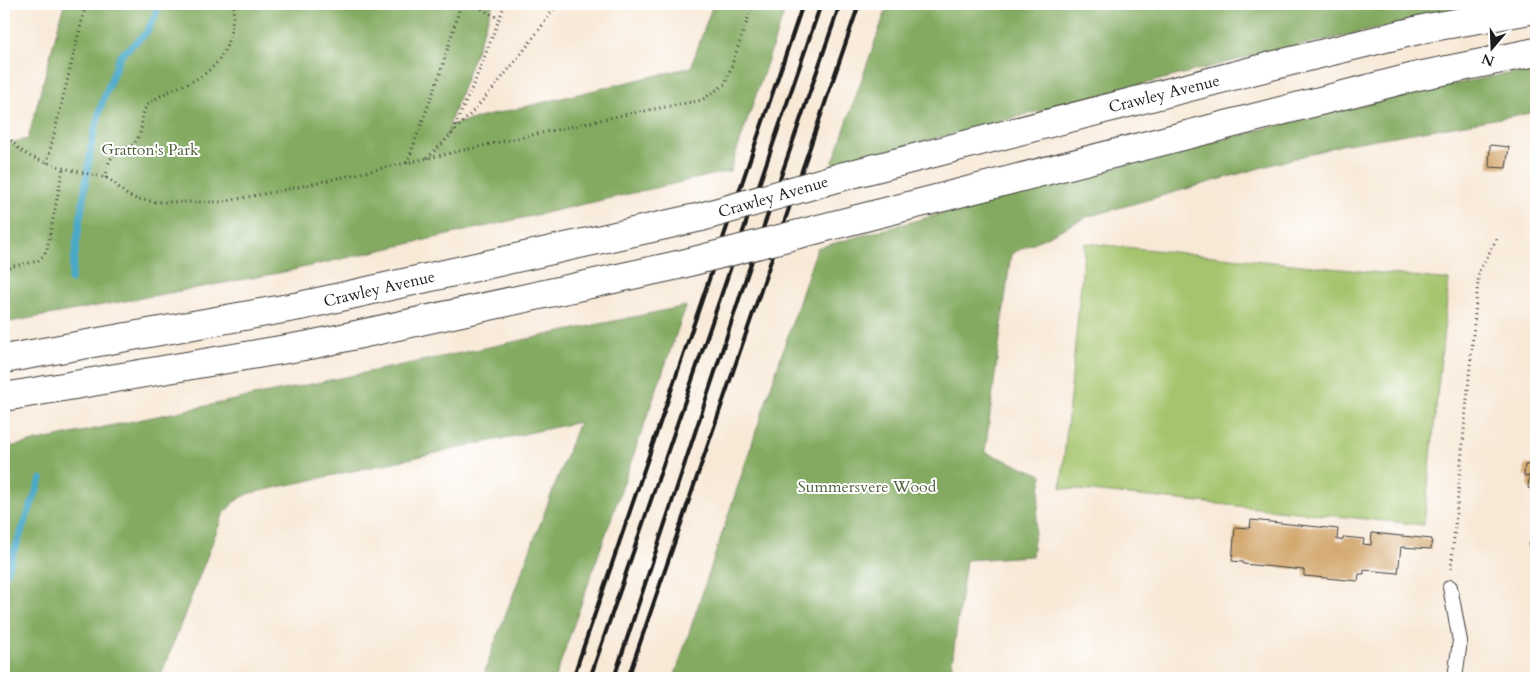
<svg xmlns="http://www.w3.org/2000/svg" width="1540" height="682" viewBox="0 0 1540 682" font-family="Cardo,serif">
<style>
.green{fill:#a4c56d;stroke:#607044}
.forest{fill:#83aa60;stroke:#50633e}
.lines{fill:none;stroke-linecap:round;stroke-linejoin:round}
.stream{stroke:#48a9c7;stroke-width:7}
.building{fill:#d2a56a}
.lane-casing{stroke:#3d3b38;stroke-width:16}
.primary-casing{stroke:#3d3b38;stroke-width:30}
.path{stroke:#3d3b38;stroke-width:3;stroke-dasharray:1 4;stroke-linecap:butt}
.lane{stroke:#fff;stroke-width:14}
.primary{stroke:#fff;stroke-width:28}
.rail{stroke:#1c1c1c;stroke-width:4}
.primary-bridge-casing{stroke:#3d3b38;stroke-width:30;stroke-linecap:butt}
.primary-bridge{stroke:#fff;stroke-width:28}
.labels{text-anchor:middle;stroke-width:4;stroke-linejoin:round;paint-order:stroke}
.street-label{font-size:16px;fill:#1c1c1c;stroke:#fff}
.park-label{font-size:16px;fill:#52603c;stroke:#fff}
</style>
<rect width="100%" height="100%" fill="#fff"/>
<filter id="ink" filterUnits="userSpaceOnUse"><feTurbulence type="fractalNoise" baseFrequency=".02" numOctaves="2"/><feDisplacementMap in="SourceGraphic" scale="10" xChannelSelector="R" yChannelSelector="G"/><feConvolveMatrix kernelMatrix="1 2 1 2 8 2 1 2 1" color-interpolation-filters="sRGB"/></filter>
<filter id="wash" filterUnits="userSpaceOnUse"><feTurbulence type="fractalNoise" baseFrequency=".0096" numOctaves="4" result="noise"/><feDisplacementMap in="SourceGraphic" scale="20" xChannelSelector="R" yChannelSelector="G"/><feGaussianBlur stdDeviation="1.12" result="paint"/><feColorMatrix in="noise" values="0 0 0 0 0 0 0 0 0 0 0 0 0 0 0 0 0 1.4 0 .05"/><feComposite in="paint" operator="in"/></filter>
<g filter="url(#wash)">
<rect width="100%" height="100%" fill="#f8e9d7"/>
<polygon class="green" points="1085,243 1449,280 1424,525 1061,488"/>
<g class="forest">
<polygon points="64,4 493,4 449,125 691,67 713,4 787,4 730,171 284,272 4,323 4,144 28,139"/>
<polygon points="888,4 1509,4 1425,19 1256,55 832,165"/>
<polygon points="1536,68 1536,112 1341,145 1087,217 1011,254 985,452 1042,475 1032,556 966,560 950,678 674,678 817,248 1019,192 1258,130 1435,88"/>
<path d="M 686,306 L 555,678 L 483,678 L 492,650 L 579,422 L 251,493 C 238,498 231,504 223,515 L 160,678 L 4,678 L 4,448 Z"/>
</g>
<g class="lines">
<g class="stream">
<polyline points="71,280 92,141 101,106 120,56 146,33 154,18 159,4"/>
<polyline points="4,578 41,479"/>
</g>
</g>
<g id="blocks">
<g class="building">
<polygon points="1490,145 1509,147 1506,168 1489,167"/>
<polygon points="1535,460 1536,460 1536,489 1528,488 1529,476 1524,476 1525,465 1535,464"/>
<polygon points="1251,520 1338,529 1337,540 1343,540 1344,537 1364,539 1363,544 1371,545 1372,533 1432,539 1431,549 1401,547 1398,573 1364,570 1364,574 1359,574 1358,581 1304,576 1304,570 1243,564 1243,562 1232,561 1235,527 1250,528"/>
<polygon points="1536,540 1536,576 1532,565 1536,564 1528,544"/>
</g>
</g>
</g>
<g filter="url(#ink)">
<use href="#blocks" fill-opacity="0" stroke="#3d3b38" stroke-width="1"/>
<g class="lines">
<g class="lane-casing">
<polyline id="lane" points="1450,587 1460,641 1455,678"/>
</g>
<g class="primary-casing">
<g id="primary">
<polyline points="895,163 1275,65 1427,28 1536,9"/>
<polyline points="877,214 1418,76 1536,52"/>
<polyline points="4,359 300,306 701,217"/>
<polyline points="4,397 310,345 678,265"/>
</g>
</g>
<g class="path">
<polyline points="473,4 498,18"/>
<polyline points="4,133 20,150 31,157 63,168 106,178 113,182 127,195 136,199 157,202 222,202 284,190 618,116 702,100 725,84 753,4"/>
<polyline points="451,135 475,81 505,4"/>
<path d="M 427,158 C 475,113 520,59 557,4"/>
<polyline points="47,163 86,4"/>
<polyline points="407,163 441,71 461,4"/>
<path d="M 106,178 C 108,160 109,157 125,149 C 129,147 133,146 135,143 C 137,139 141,133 141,129 C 143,119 141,111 149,104 C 159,95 174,89 186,84 C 224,68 232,42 234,4"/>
<polyline points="4,268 38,261 43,256 47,250 63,168"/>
<polyline points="1451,569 1479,271 1498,237"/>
</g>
<use href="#lane" class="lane"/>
<use href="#primary" class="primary"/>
<g class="rail">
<polyline points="573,678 803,4"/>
<polyline points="590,678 821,4"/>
<polyline points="614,678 746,278 840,4"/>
<polyline points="628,678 859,4"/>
</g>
<g class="primary-bridge-casing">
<g id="primary-bridge">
<polyline points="701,217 844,176 895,163"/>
<polyline points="678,265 877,214"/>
</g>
</g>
<use href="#primary-bridge" class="primary-bridge"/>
</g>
</g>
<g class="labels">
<g class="street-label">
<text transform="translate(1164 93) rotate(-14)" y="6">Crawley Avenue</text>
<text transform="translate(773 196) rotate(-16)" y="6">Crawley Avenue</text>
<text transform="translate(379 288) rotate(-13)" y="6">Crawley Avenue</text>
</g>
<g class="park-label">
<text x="150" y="155">Gratton's Park</text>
<text x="867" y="492">Summersvere Wood</text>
</g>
</g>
<rect width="1540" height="682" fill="none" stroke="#fff" stroke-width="20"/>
<g transform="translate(1492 48) rotate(199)" stroke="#ffffff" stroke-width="4" paint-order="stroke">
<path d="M0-4L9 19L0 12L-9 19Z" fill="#1c1c1c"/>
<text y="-8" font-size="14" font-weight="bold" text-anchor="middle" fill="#1c1c1c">N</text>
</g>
</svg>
